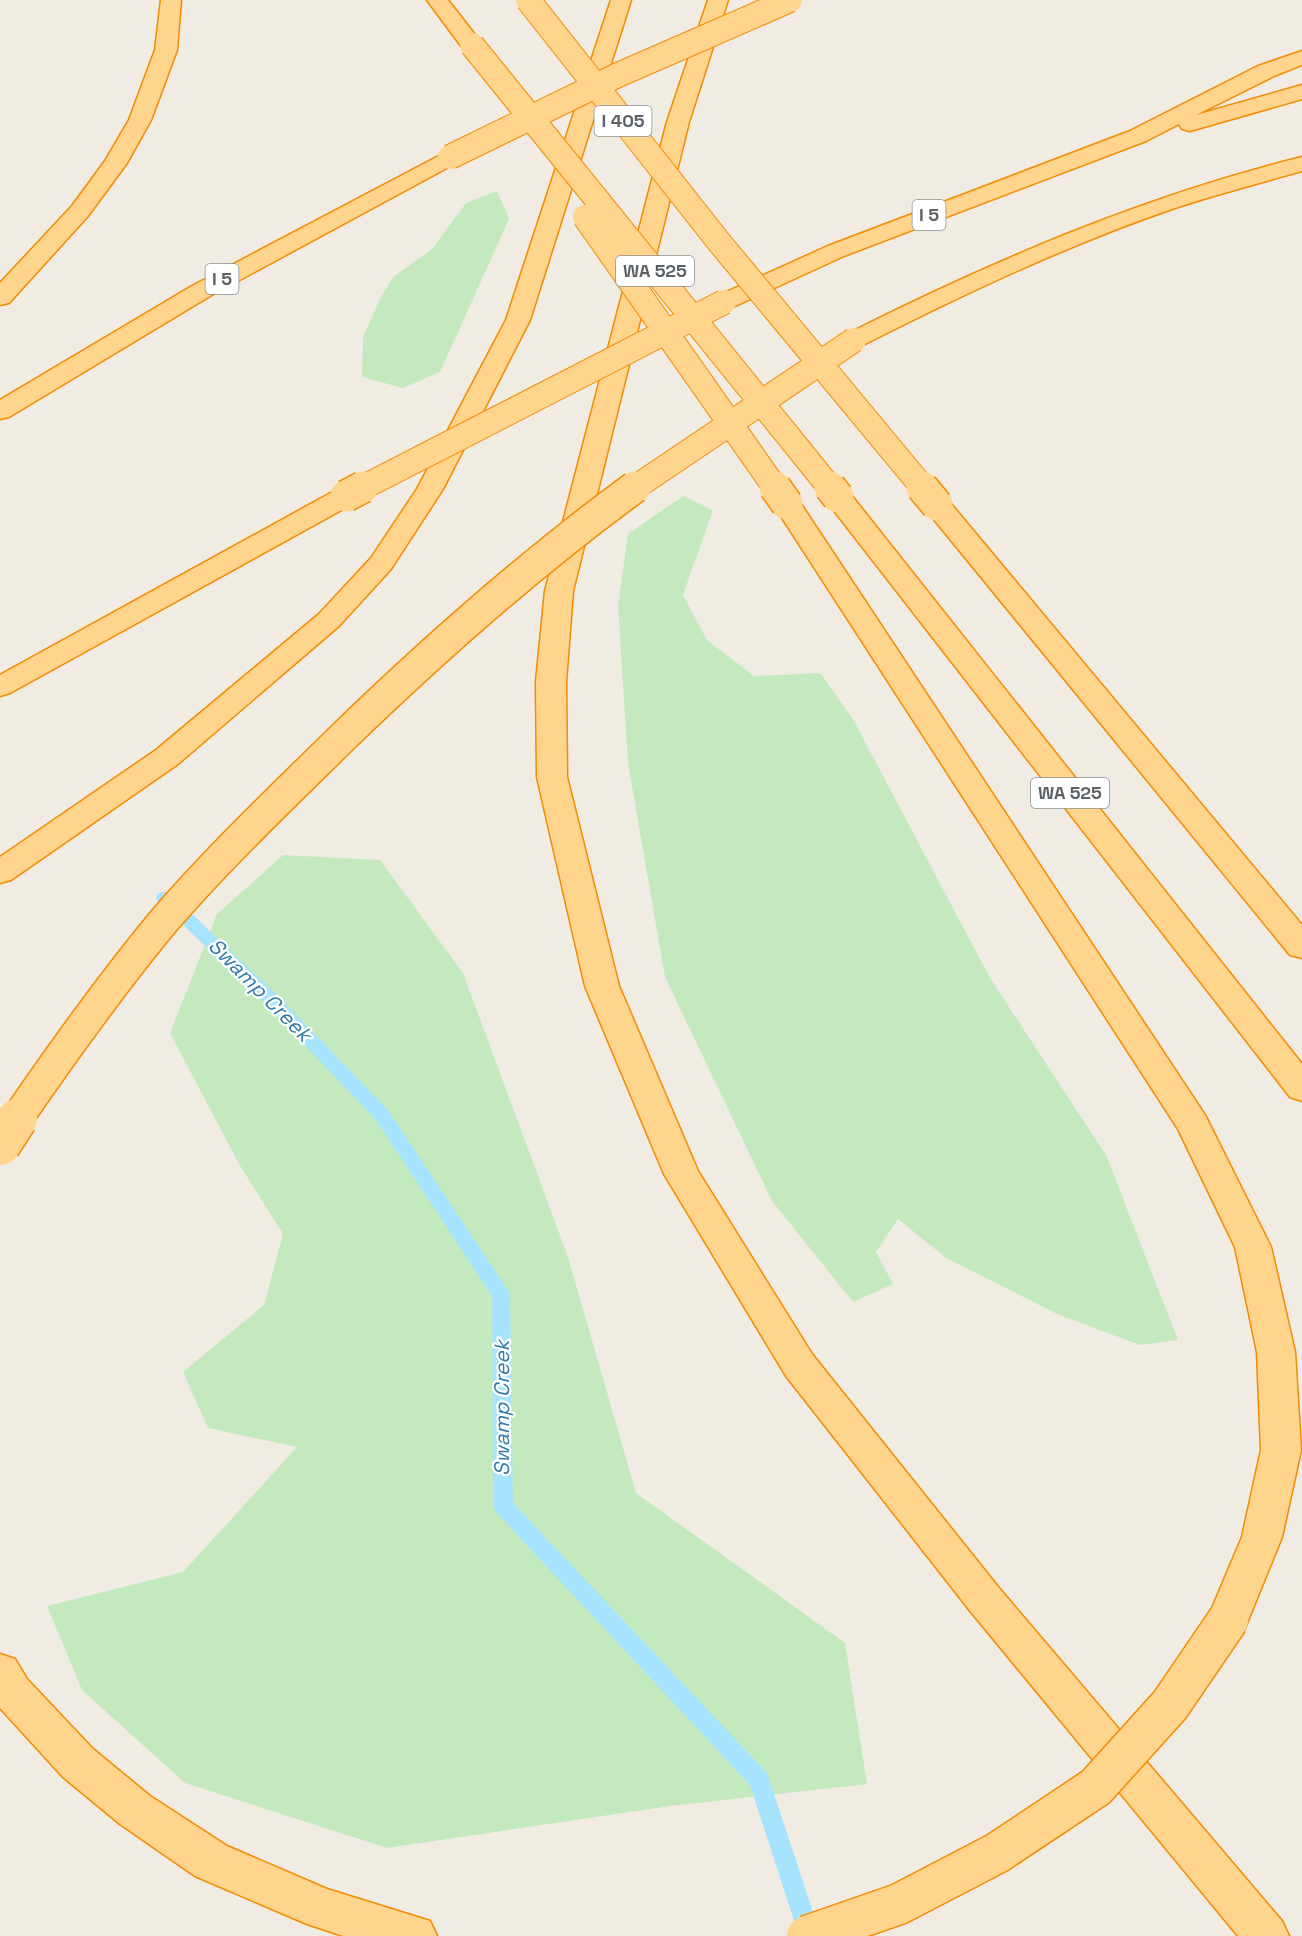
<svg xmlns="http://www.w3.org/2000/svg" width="1302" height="1936" viewBox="0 0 1302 1936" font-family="'Space Grotesk',sans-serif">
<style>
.green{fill:#c4e9bf}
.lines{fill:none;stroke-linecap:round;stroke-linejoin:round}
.stream{fill:#a5e3ff;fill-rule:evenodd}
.highway-casing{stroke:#f48b00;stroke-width:3}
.highway{fill:#ffd48c;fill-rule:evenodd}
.highway-bridge-far2-casing{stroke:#f48b00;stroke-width:26;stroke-linecap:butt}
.highway-bridge-far1-casing{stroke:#f48b00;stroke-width:34;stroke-linecap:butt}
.highway-bridge-casing{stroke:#f48b00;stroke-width:43;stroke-linecap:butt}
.highway-bridge-far2{stroke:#ffd48c;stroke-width:24}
.highway-bridge-far1{stroke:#ffd48c;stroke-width:31}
.highway-bridge{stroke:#ffd48c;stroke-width:40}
.labels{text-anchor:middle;stroke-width:4.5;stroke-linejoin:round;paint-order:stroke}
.shield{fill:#fff;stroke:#8d9194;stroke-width:1.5}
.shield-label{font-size:18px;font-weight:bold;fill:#5c6266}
.water-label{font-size:21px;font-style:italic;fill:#357aa7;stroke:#fff}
</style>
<rect width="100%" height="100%" fill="#f0ece4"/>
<g class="green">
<polygon points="497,191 509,219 440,372 403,388 362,377 363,337 381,297 393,277 432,249 466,203"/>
<polygon points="683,496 713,510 683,595 707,640 754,676 820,673 854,721 990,978 1106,1155 1178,1340 1140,1345 1059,1315 946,1258 898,1219 876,1252 893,1284 853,1302 772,1201 665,977 628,763 618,606 628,534"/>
<polygon points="283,855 380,860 463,973 568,1257 636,1493 845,1643 867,1784 670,1806 387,1848 185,1783 82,1690 47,1606 183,1572 297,1447 208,1428 183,1372 264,1305 283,1234 239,1164 170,1033 217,914"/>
</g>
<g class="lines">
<polygon class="stream" points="164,892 170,893 277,995 388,1110 508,1290 510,1295 513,1503 767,1773 821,1936 799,1936 750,1785 496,1512 493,1506 492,1296 376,1120 265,1003 158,901 156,897 158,893"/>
<g class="highway-casing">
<g id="highway">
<polygon points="161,0 181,0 177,50 151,120 127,163 88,216 9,303 0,305 0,283 72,206 105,161 129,120 155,50"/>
<polygon points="427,0 448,0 483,45 480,50 464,50"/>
<polygon points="611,0 631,0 530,320 443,489 391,569 339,626 178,764 11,880 0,883 0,857 156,750 319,614 371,558 417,489 506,320"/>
<polygon points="708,0 728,0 689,122 573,591 566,682 567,777 619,986 698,1171 812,1354 999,1588 1282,1921 1289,1936 1238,1936 971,1612 786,1376 664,1174 585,986 537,777 536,682 545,591 667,122"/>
<polygon points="1302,51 1302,65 1274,76 1196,115 1302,85 1302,99 1190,131 1182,129 1179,124 1146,141 844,256 733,307 724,309 715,307 712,302 715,297 828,246 1130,131 1258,66"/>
<polygon points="450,150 458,152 461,157 458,162 210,296 9,417 0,419 0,400 192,286"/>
<path d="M 1302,157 L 1302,171 C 1260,183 1217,194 1175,208 C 1067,245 964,294 863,345 L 854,348 L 845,345 L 841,340 L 845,335 C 992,261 1142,197 1302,157 Z"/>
<polygon points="346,488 356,490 360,496 356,502 10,693 0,696 0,675 336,490"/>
<polygon points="838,489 848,491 1302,1064 1302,1101 1290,1097 828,503 824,497 828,491"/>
<polygon points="787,496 797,498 801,504 1205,1115 1271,1247 1295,1352 1301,1450 1282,1537 1243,1633 1228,1638 1213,1633 1207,1620 1242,1537 1261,1450 1257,1352 1235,1247 1178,1129 773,504 777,498"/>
<polygon points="937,497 947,499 1302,925 1302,958 1290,955 927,511 923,505 927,499"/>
<polygon points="0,1654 15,1659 27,1679 93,1749 150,1796 227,1846 327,1889 430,1921 437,1936 343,1936 307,1924 195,1876 120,1824 63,1777 0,1708"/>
</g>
</g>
<use href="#highway" class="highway"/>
<g class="highway-bridge-far2-casing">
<g id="highway-bridge-far2">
<polyline points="528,0 719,242 924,489"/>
<polyline points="472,45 831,489"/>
<polyline points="450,157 618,75 790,0"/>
<polyline points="585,217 776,489"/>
<polyline points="360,489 724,302"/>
<polyline points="633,489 854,340"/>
</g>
</g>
<g class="highway-bridge-far1-casing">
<g id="highway-bridge-far1">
<polyline points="775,487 787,504"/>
<polyline points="830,487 838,497"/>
<polyline points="922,487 937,505"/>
<polyline points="346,496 363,487"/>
<path d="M 16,1120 C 62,1053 110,986 162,923 C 218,858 281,798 342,738 C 435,648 531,563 635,487"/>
</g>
</g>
<g class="highway-bridge-casing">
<g id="highway-bridge">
<polyline points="0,1145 17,1119"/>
<polyline points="807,1936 899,1904 997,1853 1096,1787 1170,1705 1228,1620"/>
</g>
</g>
<use href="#highway-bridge-far2" class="highway-bridge-far2"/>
<use href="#highway-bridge-far1" class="highway-bridge-far1"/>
<use href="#highway-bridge" class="highway-bridge"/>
</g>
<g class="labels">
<g class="shield">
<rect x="594.5" y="106" width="57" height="30" rx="4.5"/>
<rect x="912.5" y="200" width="33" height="30" rx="4.5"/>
<rect x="616" y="256" width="78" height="30" rx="4.5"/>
<rect x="205.5" y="264" width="33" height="30" rx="4.5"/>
<rect x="1031" y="778" width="78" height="30" rx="4.5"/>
</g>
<g class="shield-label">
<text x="623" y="127">I 405</text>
<text x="929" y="221">I 5</text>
<text x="655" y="277">WA 525</text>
<text x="222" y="285">I 5</text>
<text x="1070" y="799">WA 525</text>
</g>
<g class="water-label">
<text transform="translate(260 990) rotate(45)" y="7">Swamp Creek</text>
<text transform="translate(502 1408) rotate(-90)" y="7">Swamp Creek</text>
</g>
</g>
</svg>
